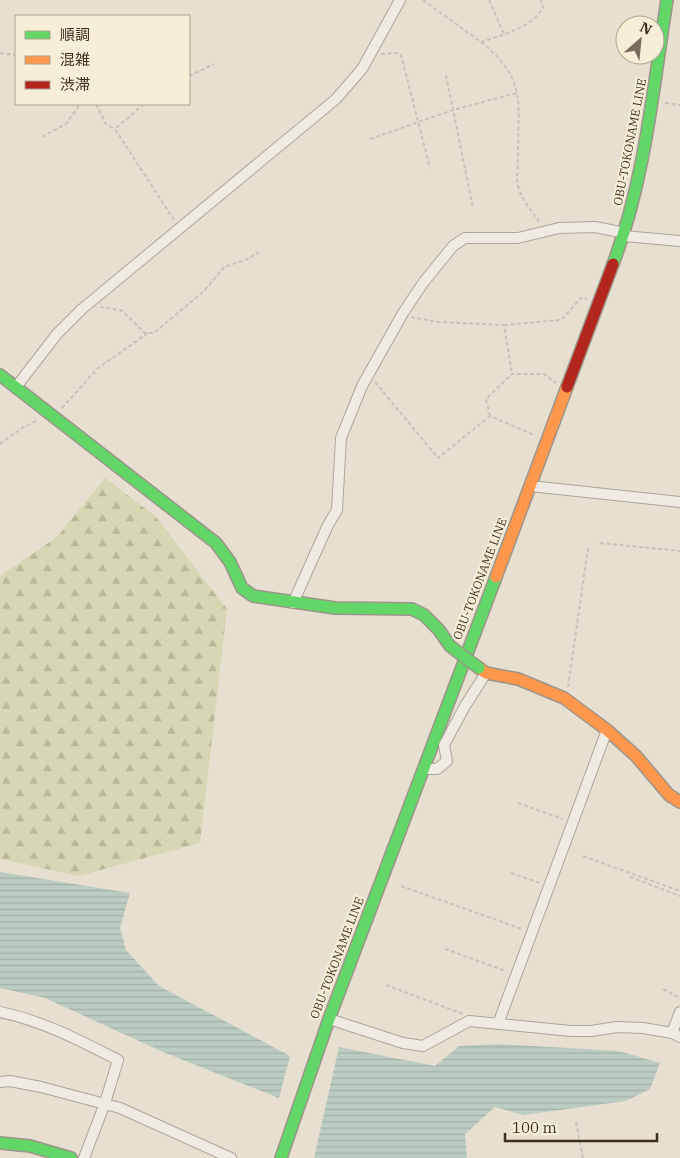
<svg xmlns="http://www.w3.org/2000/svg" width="680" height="1158" viewBox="0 0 680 1158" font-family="'IBM Plex Serif','Noto Sans JP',serif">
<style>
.forest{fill:url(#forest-firs)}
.water{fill:url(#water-rules)}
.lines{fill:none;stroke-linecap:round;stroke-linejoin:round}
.street-casing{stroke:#ada599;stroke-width:12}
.fast-casing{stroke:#9c958a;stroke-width:14}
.slow-casing{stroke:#9c958a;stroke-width:14}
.jam-casing{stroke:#9c958a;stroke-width:14}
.path{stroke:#c8c2b9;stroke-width:2;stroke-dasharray:4 2.5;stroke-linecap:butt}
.street{stroke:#efebe3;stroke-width:10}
.fast{stroke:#63d668;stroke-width:11}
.slow{stroke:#ff974d;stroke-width:11}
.jam{stroke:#b3261e;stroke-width:11}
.fast-bridge-casing{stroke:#9c958a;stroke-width:14;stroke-linecap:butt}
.fast-bridge{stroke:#63d668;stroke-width:11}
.labels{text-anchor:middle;stroke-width:4;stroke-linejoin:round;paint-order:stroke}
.street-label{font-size:12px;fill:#3d2e20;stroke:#f7eed8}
</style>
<defs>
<pattern id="forest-firs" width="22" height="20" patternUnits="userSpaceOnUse" patternTransform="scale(1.25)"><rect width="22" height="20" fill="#d6d7b3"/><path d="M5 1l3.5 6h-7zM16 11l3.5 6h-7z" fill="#b9b99a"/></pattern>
<pattern id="water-rules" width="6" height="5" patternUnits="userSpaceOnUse" patternTransform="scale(1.25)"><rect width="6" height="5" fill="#bcccc2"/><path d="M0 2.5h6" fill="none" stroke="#a2b0a6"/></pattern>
</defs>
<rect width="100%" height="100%" fill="#e7e0d1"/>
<polygon class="forest" points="105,478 155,516 227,609 200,843 79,876 0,859 0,576 57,537"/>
<g class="water">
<polygon points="0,872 130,893 120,928 126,950 159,986 290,1056 279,1098 163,1052 45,998 0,988"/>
<polygon points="498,1044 619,1051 660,1063 650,1089 626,1101 523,1115 495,1107 465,1134 467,1158 314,1158 339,1047 435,1066 459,1046"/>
</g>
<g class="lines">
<g class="street-casing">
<g id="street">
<polyline points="624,236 680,241"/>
<polyline points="16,387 57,334 82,309 336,99 362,69 400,0"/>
<polyline points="530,486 680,502"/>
<polyline points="293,603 328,525 337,510 341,438 362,386 403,313 423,283 453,246 465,238 518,238 559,228 595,227 625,233"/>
<polyline points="423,769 437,769 447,761 444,745 465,706 486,673"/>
<path d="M 0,1012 C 43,1021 79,1040 118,1060 L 105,1103 L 84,1158"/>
<polyline points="329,1019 403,1043 423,1046 469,1021 571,1031 591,1031 617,1027 643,1028 672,1033 680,1037"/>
<polyline points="498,1024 607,730"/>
<polyline points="672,1033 680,1012"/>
<polyline points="0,1082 10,1081 41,1087 120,1108 231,1158"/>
</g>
</g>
<g class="fast-casing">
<g id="fast">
<path d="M 613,264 C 645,180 653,89 667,0"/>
<polyline points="0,375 216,543 230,562 242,588 253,596 335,608 412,609 424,615 439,630 450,646"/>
<polyline points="0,1143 30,1146 71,1158"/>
<polyline points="281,1158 329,1019 496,577"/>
</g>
</g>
<g class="slow-casing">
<g id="slow">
<polyline points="496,577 567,387"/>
<polyline points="479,668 486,673 518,679 564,698 607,730 636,756 669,795 680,802"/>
</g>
</g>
<g class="jam-casing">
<polyline id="jam" points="567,387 613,264"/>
</g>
<g class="path">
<path d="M 423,0 L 481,42 C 501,35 533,28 543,7 L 541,0"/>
<polyline points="489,0 504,34"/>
<path d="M 481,42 C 527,79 518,102 518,155 C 518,165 516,176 518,186 C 522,201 531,209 539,222"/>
<polyline points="0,53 16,55"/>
<polyline points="381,54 397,53 401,55 430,168"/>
<polyline points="446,75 473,208"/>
<polyline points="189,76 214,64"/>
<polyline points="665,103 680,105"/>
<polyline points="96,104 106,124 115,129"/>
<polyline points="144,104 115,129 174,220"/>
<polyline points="42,137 67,123 80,104"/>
<polyline points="370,139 453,110 517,93"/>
<polyline points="100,307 121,310 145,333 154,333 204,291 224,267 248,259 259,252"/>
<polyline points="411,317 439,322 504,325 512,374"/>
<polyline points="504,325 561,320 581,298 585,298 587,300"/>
<polyline points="375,382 438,458 490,416 534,435"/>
<polyline points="62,408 98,368 148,333"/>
<polyline points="490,416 486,399 512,374 544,374 556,383"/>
<polyline points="0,444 22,428 38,420"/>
<polyline points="600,543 680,551"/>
<polyline points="568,687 588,548"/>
<polyline points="518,803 563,819"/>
<polyline points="583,856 680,891"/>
<polyline points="511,873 540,883"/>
<polyline points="630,877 680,896"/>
<polyline points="401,886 522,929"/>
<polyline points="445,949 506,971"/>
<polyline points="386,985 463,1014"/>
<polyline points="663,989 680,998"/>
<polyline points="576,1122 583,1158"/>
</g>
<use href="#street" class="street"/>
<use href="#fast" class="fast"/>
<use href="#slow" class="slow"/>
<use href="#jam" class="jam"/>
<g class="fast-bridge-casing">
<polyline id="fast-bridge" points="450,646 479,668"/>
</g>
<use href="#fast-bridge" class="fast-bridge"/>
</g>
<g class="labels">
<g class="street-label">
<text transform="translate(630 142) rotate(-79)" y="4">OBU-TOKONAME LINE</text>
<text transform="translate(480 579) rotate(-69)" y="4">OBU-TOKONAME LINE</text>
<text transform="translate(337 958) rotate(-69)" y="4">OBU-TOKONAME LINE</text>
</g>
</g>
<rect x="15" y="15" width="175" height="90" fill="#f7eed8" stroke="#ada18e"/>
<rect x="25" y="31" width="25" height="8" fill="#63d668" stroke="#ada18e"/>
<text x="60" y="40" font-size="15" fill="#3d2e20">順調</text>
<rect x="25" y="56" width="25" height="8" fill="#ff974d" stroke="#ada18e"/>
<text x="60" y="65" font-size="15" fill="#3d2e20">混雑</text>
<rect x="25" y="81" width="25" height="8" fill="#b3261e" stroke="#ada18e"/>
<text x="60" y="90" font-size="15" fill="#3d2e20">渋滞</text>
<g transform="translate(640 40) rotate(27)"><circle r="24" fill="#f7eed8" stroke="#ada18e"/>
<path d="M0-4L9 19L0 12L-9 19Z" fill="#786c5e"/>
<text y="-8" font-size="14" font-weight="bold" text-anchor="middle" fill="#3d2e20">N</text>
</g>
<path d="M505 1133v8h152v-8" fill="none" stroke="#3d2e20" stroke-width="2.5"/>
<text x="512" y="1133" font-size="15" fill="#3d2e20" stroke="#f7eed8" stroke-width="4" paint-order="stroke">100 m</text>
</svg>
